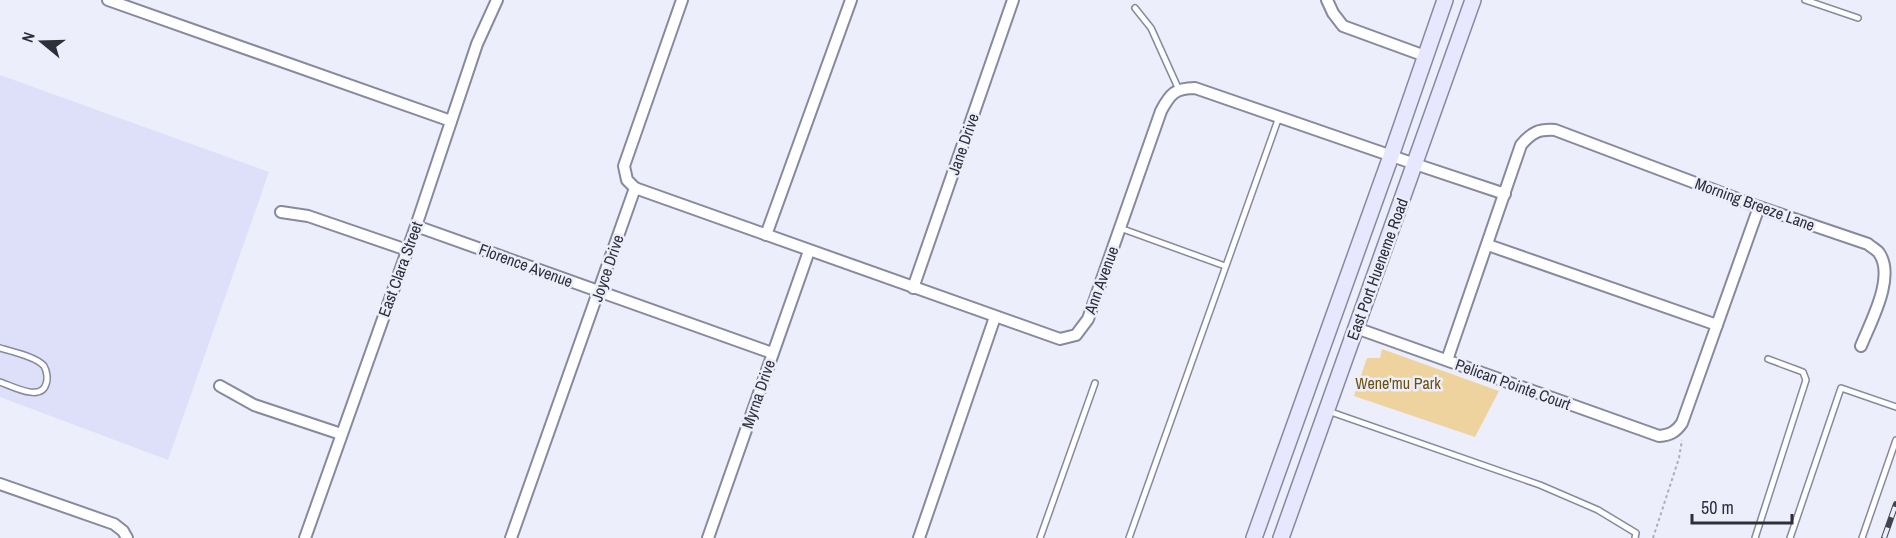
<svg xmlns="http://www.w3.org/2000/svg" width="1896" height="538" viewBox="0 0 1896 538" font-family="'Archivo Narrow',sans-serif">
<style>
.built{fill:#dee0f9}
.green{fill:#eed39f}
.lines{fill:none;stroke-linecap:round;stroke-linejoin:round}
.service-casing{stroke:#87899f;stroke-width:8}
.minor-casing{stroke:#87899f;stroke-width:14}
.secondary-casing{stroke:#87899f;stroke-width:18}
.path{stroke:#adaebb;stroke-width:2;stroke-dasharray:3 3;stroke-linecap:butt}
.service{stroke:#fff;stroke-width:5}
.minor{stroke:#fff;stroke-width:10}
.secondary{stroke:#e7e8ff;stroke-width:15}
.rail-casing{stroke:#43444e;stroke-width:6}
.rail{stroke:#eceefc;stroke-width:4;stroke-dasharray:11;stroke-linecap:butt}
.labels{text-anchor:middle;stroke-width:5;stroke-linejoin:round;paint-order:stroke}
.street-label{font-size:16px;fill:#2e2f38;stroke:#eceefc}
.park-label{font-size:16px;fill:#6c500b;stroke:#eceefc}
</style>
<rect width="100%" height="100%" fill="#eceefc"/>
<polygon class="built" points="0,75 269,172 168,460 0,397"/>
<polygon class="green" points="1382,349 1499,391 1475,437 1354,396 1367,358 1380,358"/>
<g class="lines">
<g class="service-casing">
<g id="service">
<polyline points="1805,0 1858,18"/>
<polyline points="1135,8 1151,28 1179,90"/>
<polyline points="1120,228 1225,266"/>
<path d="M 0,348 C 11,351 37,357 44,366 C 47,371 48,379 46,384 C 41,402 12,386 0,382"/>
<polyline points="1328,411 1540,485 1598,510 1636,533 1635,538"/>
<polyline points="1040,538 1095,383"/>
<polyline points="1129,538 1279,117"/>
<polyline points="1755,538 1806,380 1803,372 1768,359"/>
<polyline points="1790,538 1841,388 1896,407"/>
<polyline points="1862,538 1896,440"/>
</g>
</g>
<g class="minor-casing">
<g id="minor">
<polyline points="108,0 451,121"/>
<polyline points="1327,0 1333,13 1343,26 1425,56"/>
<path d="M 635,188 L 1060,339 L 1076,335 L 1088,319 L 1161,111 C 1170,94 1175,88 1195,88 L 1415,164 L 1505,194"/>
<polyline points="281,212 308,216 407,250"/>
<polyline points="416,226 772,353"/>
<polyline points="766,235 851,0"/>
<polyline points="1488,245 1717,325"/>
<polyline points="913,288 1013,0"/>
<path d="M 1356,328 L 1659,436 C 1670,435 1676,432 1682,423 L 1759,207"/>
<path d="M 1447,360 L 1521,145 C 1532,132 1539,129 1555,130 L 1759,207 L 1868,244 C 1871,247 1877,250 1879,253 C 1896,277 1870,323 1861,346"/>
<polyline points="220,386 254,405 341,434"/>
<polyline points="0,484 114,524 123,531 127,538"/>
<polyline points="305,538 416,226 477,44 497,0"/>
<polyline points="511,538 635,188 627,180 624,166 682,0"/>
<polyline points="708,538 809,251"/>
<polyline points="919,538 995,317"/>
</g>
</g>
<g class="secondary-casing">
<g id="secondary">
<polyline points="1254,538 1391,156 1445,0"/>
<polyline points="1281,538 1473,0"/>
</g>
</g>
<polyline class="path" points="1653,538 1679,458 1682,440"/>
<use href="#service" class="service"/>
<use href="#minor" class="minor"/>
<use href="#secondary" class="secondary"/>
<g class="rail-casing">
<polyline id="rail" points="1884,538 1896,504"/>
</g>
<use href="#rail" class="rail"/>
</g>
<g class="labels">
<g class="street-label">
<text transform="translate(963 144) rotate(-71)" y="6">Jane Drive</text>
<text transform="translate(1755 204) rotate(20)" y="6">Morning Breeze Lane</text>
<text transform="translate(526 265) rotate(20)" y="6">Florence Avenue</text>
<text transform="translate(607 268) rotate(-71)" y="6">Joyce Drive</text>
<text transform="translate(400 269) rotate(-70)" y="6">East Clara Street</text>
<text transform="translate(1377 269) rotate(-70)" y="6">East Port Hueneme Road</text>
<text transform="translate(1101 280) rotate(-70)" y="6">Ann Avenue</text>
<text transform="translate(1513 384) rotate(20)" y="6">Pelican Pointe Court</text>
<text transform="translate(758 394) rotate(-71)" y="6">Myrna Drive</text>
</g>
<g class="park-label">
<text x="1398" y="389">Wene'mu Park</text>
</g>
</g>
<g transform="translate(42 42) rotate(289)" stroke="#eceefc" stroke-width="4.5" paint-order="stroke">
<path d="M0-4.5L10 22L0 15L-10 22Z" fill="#2e2f38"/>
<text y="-9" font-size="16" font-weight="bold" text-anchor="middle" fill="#2e2f38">N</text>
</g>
<path d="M1692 514v9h100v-9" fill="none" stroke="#2e2f38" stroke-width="3"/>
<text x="1701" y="514" font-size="18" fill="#2e2f38" stroke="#eceefc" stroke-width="4.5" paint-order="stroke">50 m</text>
</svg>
